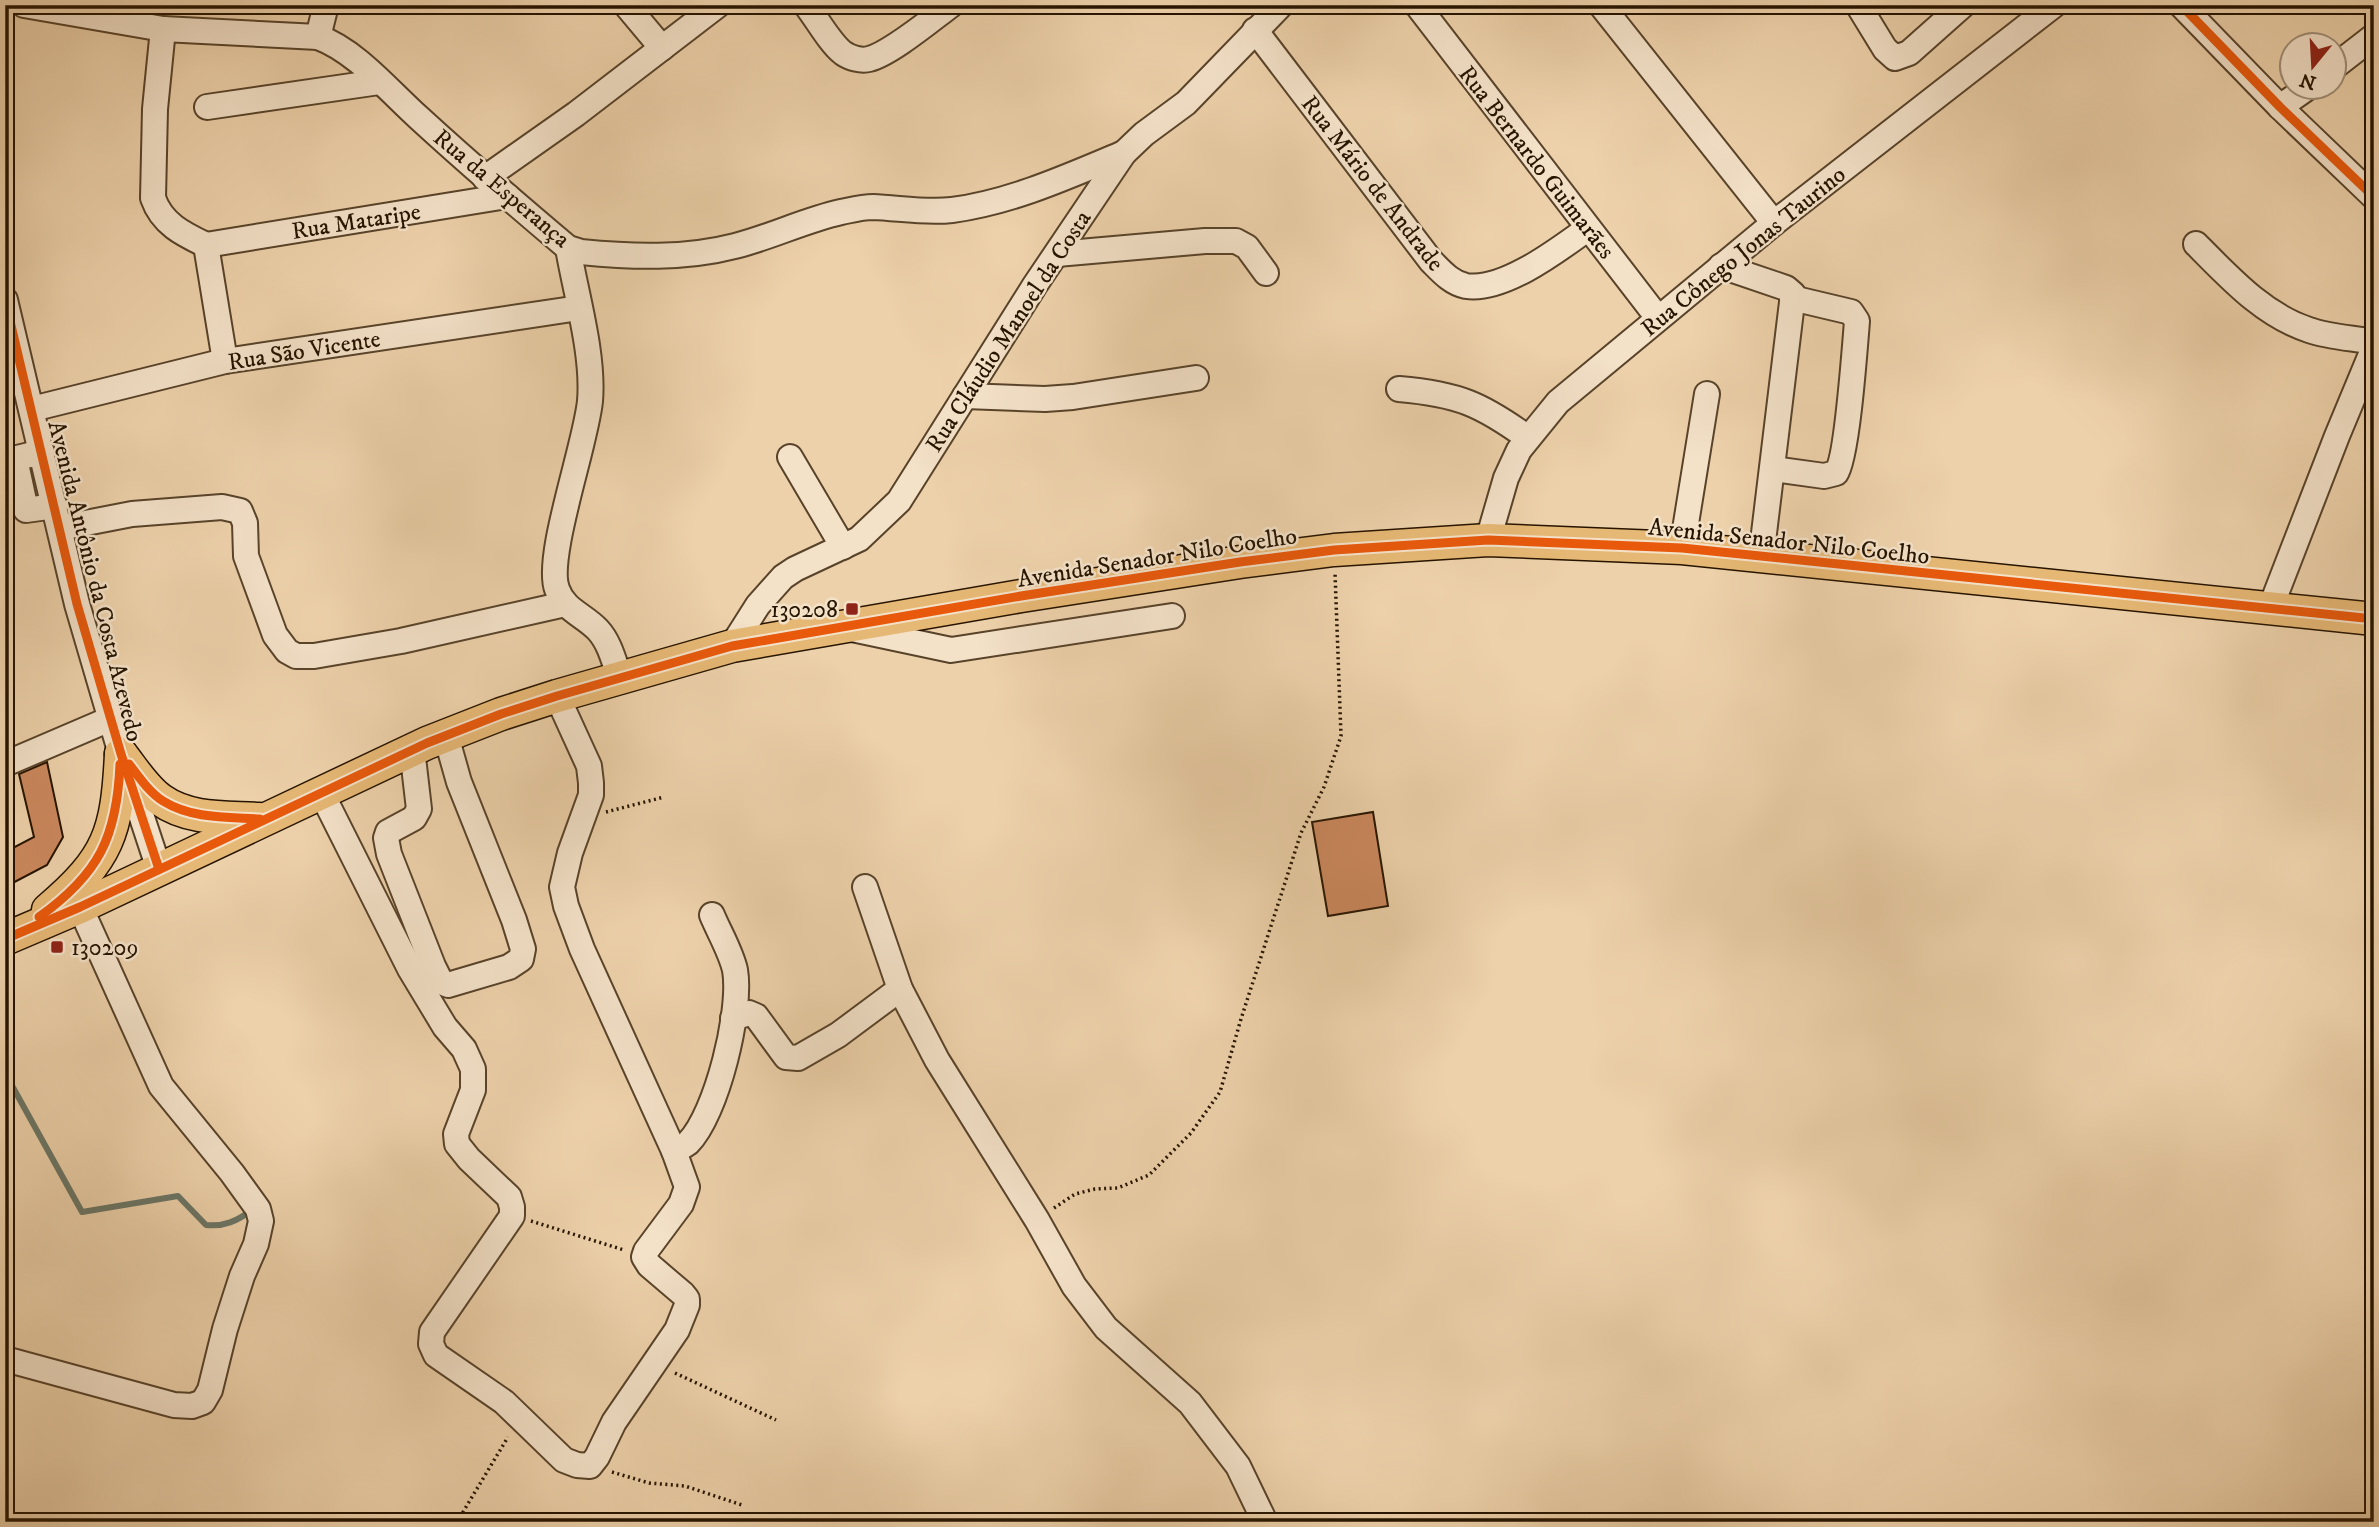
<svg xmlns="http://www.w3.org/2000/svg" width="2379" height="1527" viewBox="0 0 2379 1527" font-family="'IM FELL DW Pica',serif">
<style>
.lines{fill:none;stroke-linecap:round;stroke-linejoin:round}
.stream{stroke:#6b7666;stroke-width:6}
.building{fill:#cb885d;stroke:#261400;stroke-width:2}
.minor-casing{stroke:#58432a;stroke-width:28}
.major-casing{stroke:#261400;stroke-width:35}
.path{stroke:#261400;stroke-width:3.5;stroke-dasharray:2 3.5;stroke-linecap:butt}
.minor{stroke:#f3e1c8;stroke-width:24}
.major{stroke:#e6b875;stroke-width:32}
.cycleway-casing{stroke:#f3e1c8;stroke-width:13}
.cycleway{stroke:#e8590c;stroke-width:9}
.poi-dot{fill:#8f2418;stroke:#f3e1c8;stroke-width:2.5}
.labels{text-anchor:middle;stroke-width:5;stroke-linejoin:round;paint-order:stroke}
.street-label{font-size:24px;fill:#261400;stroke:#f3e1c8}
.poi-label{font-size:24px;fill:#261400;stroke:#f3e1c8;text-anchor:end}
</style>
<rect width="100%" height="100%" fill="#edd1aa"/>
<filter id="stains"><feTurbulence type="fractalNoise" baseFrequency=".00286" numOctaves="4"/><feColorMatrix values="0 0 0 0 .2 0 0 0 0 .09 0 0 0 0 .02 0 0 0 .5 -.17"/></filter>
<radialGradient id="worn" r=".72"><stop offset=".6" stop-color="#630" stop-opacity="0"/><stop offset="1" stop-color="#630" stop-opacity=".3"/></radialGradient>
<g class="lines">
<path class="stream" d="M 5,1073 L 82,1212 L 178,1196 L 206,1225 C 224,1227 237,1221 252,1210"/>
</g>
<g class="building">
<polygon points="47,762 63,837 47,865 5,887 5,852 34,837 19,774"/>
<polygon points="1373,812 1388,906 1328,916 1312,822"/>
</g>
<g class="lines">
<g class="minor-casing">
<g id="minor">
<path d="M 24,5 L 163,29 L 318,37 C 356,51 388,90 418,117 C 467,162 517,205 568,248 L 581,252 C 632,257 685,259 735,246 C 771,237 805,220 841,212 C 851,210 862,207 873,207 C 899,208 925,213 952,210 C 1012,202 1069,176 1124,153"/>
<polyline points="626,5 662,48"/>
<path d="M 806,5 C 817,19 830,43 843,53 C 850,58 861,61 869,59 C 890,54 932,19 951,5"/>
<polyline points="1417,5 1658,318"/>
<polyline points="1601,5 1774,223"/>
<polyline points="1858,5 1885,49 1895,58 1909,53 1963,5"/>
<polyline points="2181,5 2280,107 2374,197"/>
<path d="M 163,29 L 155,109 L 153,198 C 162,224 183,234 206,245"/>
<path d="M 1255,30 L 1431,261 C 1441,271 1451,283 1466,286 C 1503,292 1558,250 1587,229"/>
<polyline points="318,37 326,5"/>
<polyline points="2334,67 2374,36"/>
<polyline points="207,107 379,82"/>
<polyline points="2280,107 2307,88"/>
<polyline points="485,178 576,114 718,5"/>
<path d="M 2196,244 C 2229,277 2263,315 2309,330 C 2329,337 2352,338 2374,342"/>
<polyline points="206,245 507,196"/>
<polyline points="206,245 225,361"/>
<path d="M 568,248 C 576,295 594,354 590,401 C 586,444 545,557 557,589 C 564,610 584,615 598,630 C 610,643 614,662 620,678"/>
<polyline points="1057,254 1205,241 1236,241 1247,247 1266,273"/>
<polyline points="1721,266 1786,288 1793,294 1761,558"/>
<polyline points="5,300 77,604 121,754 159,869"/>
<path d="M 1399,389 C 1458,394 1481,404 1528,438"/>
<polyline points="965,396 1045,399 1073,397 1196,378"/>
<polyline points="32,409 225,361 579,308"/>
<polyline points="42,452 17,458 17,468 26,510 55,506"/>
<polyline points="790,457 843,547"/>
<path d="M 1773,469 L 1824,476 L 1836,473 C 1847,459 1855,345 1857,321 L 1851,312 L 1792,298"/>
<polyline points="60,528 132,514 222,507 240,511 245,523 246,556 275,635 287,651 296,656 314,656 401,641 565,604"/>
<polyline points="1488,540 1506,478 1519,450 1558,402 1774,223 2054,5"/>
<polyline points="1682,548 1707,394"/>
<polyline points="2270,609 2337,436 2374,347"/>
<polyline points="852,629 951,650 1172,616"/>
<polyline points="732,646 758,605 783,577 795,569 859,539 899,501 1035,285 1124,153 1144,134 1186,103 1281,5"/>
<polyline points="412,749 419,809 414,818 388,832 386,838 389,854 433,966 441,982 448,985 509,967 521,959 523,949 514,920 459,782 446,736"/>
<polyline points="5,764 110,719"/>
<polyline points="321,792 410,969 445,1027 464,1049 473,1069 473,1090 456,1134 457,1144 469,1159 509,1197 512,1207 512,1216 432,1332 431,1344 436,1355 504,1402 564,1460 577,1465 590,1466 597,1457 614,1422 677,1330 687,1305 687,1299 683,1294 649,1265 644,1257 646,1251 681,1204 687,1187 674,1151 582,949 566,906 562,887 570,853 591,795 591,783 589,766 557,696"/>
<polyline points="865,887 900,989 937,1060 1037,1220 1074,1286 1106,1328 1190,1403 1238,1466 1265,1522"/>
<polyline points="733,1018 749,1013 756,1016 786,1057 798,1058 838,1035 900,989"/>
<path d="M 674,1151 C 679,1148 684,1146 688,1143 C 717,1114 742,1010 735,970 C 731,952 719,932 712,915"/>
<polyline points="5,1359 174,1405 192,1406 203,1402 210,1390 225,1329 242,1276 256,1244 261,1221 258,1209 232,1173 161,1086 80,907"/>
</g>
</g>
<g class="major-casing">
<g id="major">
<path d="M 121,754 C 133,769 145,789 161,800 C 189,820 226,817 259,819"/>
<path d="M 48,910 C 109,858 117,833 121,754"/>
<polyline points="5,939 80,907 427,743 501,714 557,696 732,646 1021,596 1240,562 1334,550 1488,540 1682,548 2374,619"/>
</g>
</g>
<g class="path">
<polyline points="606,812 664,797"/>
<polyline points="1054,1208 1075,1194 1095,1189 1118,1188 1149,1175 1191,1133 1220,1092 1241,1019 1301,833 1324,787 1341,736 1335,573"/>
<polyline points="531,1221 624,1250"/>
<polyline points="675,1373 776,1420"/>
<polyline points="612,1472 649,1483 685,1486 742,1505"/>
<polyline points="457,1522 508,1437"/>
</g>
<use href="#minor" class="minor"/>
<use href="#major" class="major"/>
<g class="cycleway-casing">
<g id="cycleway">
<polyline points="2181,5 2280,107 2374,197"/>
<polyline points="5,300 77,604 121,754 159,869"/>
<path d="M 129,764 C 139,777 149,792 163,801 C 192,819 227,817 260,819"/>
<path d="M 39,917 C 99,874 117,837 120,764"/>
<polyline points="5,939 80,907 427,743 501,714 557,696 732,646 1021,596 1240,562 1334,550 1488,540 1682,548 2374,619"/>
</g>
</g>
<use href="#cycleway" class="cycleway"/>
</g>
<g class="poi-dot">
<rect x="845" y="602" width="14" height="14" rx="3.5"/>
<rect x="50" y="940" width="14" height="14" rx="3.5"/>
</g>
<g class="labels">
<g class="street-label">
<text transform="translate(1537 162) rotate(52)" y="8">Rua Bernardo Guimarães</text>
<text transform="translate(1373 183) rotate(52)" y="8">Rua Mário de Andrade</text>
<text transform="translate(502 188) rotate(40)" y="8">Rua da Esperança</text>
<text transform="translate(356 221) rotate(-9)" y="8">Rua Mataripe</text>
<text transform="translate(1743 251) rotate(-39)" y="8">Rua Cônego Jonas Taurino</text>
<text transform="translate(1008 331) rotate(-57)" y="8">Rua Cláudio Manoel da Costa</text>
<text transform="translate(304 350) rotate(-9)" y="8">Rua São Vicente</text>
<text transform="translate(1789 541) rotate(6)" y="8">Avenida Senador Nilo Coelho</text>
<text transform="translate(1157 557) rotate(-9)" y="8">Avenida Senador Nilo Coelho</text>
<text transform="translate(96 581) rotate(76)" y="8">Avenida Antônio da Costa Azevedo</text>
</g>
<g class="poi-label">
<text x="838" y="617">130208</text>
<text x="71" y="955" text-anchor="start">130209</text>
</g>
</g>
<rect width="2379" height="1527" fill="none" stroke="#edd1aa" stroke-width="28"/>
<rect x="7" y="7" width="2365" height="1513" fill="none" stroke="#261400" stroke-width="3.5"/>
<rect x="14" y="14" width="2351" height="1499" fill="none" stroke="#261400" stroke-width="2"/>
<g transform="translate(2313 66) rotate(198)"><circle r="33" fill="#f3e1c8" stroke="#a18f78" stroke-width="2"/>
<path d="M0-5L12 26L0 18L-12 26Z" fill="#8f2418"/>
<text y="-10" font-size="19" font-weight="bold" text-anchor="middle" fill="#261400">N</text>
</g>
<rect width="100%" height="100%" filter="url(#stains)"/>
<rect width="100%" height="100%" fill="url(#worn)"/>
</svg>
